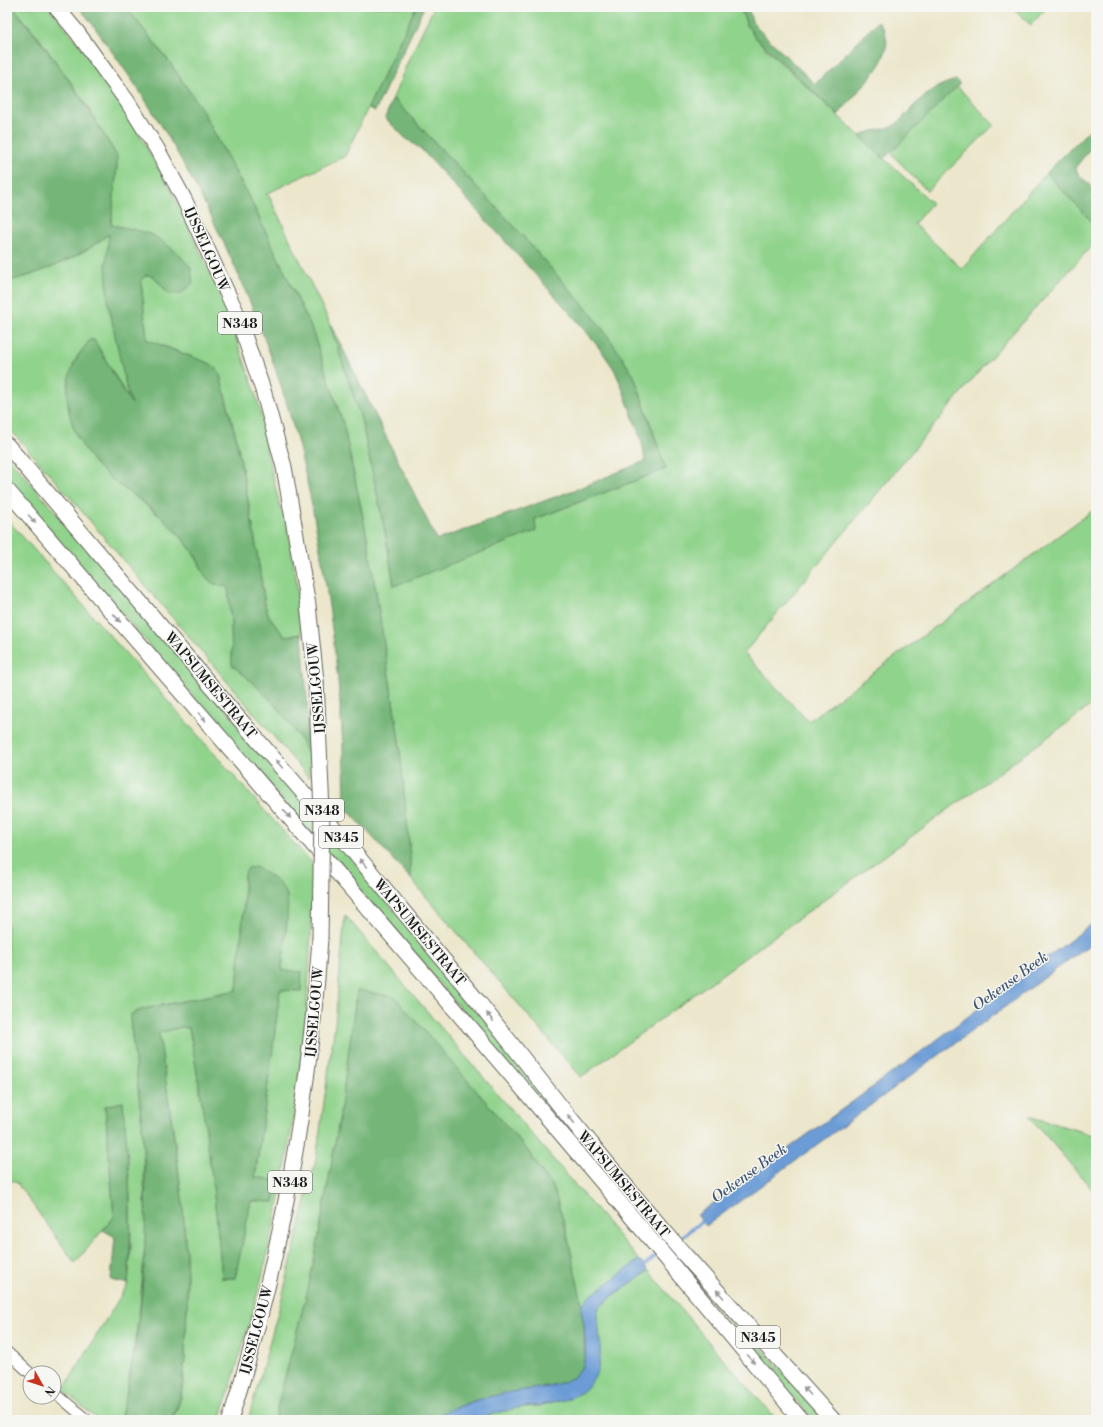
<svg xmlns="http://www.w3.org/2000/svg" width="1103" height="1427" viewBox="0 0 1103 1427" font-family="'Libre Bodoni',serif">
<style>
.green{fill:#90d38c;stroke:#567854}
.forest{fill:#74b578;stroke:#48684a}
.water{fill:#6c9cd6;stroke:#445c79}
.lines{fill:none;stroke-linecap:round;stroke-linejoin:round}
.stream{stroke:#6c9cd6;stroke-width:3.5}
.minor-casing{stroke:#65635a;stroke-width:12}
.primary-casing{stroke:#65635a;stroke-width:17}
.minor{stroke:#fff;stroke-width:10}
.primary{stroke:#fff;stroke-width:15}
.primary-bridge-casing{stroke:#65635a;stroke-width:17;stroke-linecap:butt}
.primary-bridge{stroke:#fff;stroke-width:15}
.oneway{fill:#999}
.labels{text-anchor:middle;stroke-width:3;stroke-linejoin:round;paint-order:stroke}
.shield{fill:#f6f6f2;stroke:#5d5d5c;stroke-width:1}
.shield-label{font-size:13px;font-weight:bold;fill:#1c1c1c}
.street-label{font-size:14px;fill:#1c1c1c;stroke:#f6f6f2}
.water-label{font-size:15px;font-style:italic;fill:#405670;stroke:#f6f6f2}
</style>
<rect width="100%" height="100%" fill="#f6f6f2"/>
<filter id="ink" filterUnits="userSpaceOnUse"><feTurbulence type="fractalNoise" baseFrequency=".025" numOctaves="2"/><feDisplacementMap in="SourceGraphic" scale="8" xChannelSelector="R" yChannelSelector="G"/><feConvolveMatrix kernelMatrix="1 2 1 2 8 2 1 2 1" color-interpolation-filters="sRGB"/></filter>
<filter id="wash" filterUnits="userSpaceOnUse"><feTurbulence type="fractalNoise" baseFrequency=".012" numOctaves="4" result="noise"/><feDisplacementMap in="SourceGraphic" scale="16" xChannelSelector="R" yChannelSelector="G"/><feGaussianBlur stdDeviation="0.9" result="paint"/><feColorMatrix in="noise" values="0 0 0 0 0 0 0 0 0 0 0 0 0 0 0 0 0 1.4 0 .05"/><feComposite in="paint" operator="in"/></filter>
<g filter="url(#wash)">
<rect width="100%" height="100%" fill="#ece7cc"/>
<g class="green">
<polygon points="13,7 49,7 110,83 172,192 220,294 255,391 265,430 268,457 280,506 287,524 296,578 302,634 284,636 269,616 265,605 253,527 236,437 219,372 211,364 147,340 141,281 146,275 153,276 169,294 133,229 111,225 117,166 93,115 75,88 36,34"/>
<polygon points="126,7 416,7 345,156 266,194 269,196 328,319 361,418 386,537 394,586 535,519 666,469 634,376 610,339 592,315 512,224 393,98 408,61 434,7 740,7 747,25 754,36 765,48 932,203 914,224 962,269 1046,173 1096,226 1096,241 986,363 744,653 808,721 1096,508 1096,702 581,1077 411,879 409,843 399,740 368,541 343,423 311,327 251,201 202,110 171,64"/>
<polygon points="1011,7 1047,7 1031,25"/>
<polygon points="955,84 994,125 927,191 888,150"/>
<path d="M 109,234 L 133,406 L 101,352 L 91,339 L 77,357 L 69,412 L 77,437 L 138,499 L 167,522 L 185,542 L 192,551 L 208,579 L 216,584 L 228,587 L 231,622 L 232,665 C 259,687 295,721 308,753 C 311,760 309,771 309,778 L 73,501 L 7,426 L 7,281 C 43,274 80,256 109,234 Z"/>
<polygon points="7,456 289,783 665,1240 661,1244 345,873 7,480"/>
<path d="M 7,519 L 265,811 L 314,865 C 311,922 310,980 304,1037 C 295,1112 284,1187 266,1260 C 253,1314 237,1367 220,1420 L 172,1420 C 175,1413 179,1405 181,1397 C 185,1376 185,1353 186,1331 C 191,1231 174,1132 158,1033 L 181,1027 L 189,1028 C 205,1110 215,1194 222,1278 L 235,1278 L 251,1201 L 274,1202 L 278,1181 L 255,1177 L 272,1055 L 280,990 L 301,991 L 282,970 L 287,919 L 287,895 L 244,875 L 244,903 L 237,990 L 144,1009 L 131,1014 L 130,1019 L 142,1124 L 146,1230 L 140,1306 L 127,1394 L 120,1420 L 98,1420 L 63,1390 L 128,1284 L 131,1246 L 130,1197 L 123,1102 L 105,1106 L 114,1217 L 75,1263 L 17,1183 L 7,1179 Z"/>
<polygon points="345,915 639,1260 589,1297 582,1304 566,1229 553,1188 528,1151 355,999 352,1031 339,1121 318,1240 309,1285 274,1420 248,1420 282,1298 316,1159 335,1024"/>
<polygon points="1029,1116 1096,1136 1096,1194"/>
<polygon points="680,1255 825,1420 814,1420 782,1385 675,1259"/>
<polygon points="649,1271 718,1353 777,1420 470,1420 490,1414 514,1408 540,1406 599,1365 600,1338 597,1319 598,1308 619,1291"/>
</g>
<g class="forest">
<path d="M 7,7 L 13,7 C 52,54 86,103 117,156 L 117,166 L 111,225 L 133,229 L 153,235 L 178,253 L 191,268 L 193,283 L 181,294 L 169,294 L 153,276 L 146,275 L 141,281 L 147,340 L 211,364 L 219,372 L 236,437 L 253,527 L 265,605 L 269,616 L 284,636 L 302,634 L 307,699 L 309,755 C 304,746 299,736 293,728 C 276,704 255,683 232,665 L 231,622 L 228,587 C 221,586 213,585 208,579 C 203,574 199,562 195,555 C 187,543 178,533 168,523 C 148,503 121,489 101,470 C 72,441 55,393 78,356 C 82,350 86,345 91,339 L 95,341 L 122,389 L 132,404 L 127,391 L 108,303 L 106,265 L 109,234 C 104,237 99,242 94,245 C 72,260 33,276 7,281 Z"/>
<path d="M 79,7 L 126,7 L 171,64 L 202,110 L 251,201 L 311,327 L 343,423 L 368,541 L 399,740 L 409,843 L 411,879 L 345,807 C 344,722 335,638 321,554 C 314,516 307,477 297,440 C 272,346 231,250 184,165 C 162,124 137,86 110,49 C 100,35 90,20 79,7 Z"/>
<polygon points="416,7 424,7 375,111 368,108"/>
<path d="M 740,7 L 748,7 L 752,21 L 759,30 L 815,84 L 878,21 C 901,48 873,74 856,94 C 850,101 844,108 838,115 L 754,36 L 747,25 Z"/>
<path d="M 956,80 L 959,83 L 959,85 L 884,159 L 860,136 C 871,129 887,131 896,124 C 901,121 905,115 909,111 C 923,96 936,85 956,80 Z"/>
<polygon points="393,98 512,224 592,315 610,339 634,376 666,469 535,519 536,531 394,586 386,537 361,419 328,319 437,540 577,489 645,461 642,442 621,385 614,369 603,353 585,330 554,295 422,150 404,137 385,118"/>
<polygon points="1096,123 1096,141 1075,168 1080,176 1092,187 1096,195 1096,226 1046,173"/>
<path d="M 256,867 C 267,874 280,881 286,893 C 291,904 283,955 282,970 L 302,972 L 301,991 L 280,990 L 272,1055 L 255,1177 L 278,1181 L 274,1202 L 251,1201 L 235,1278 L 222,1278 C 215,1194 205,1111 189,1028 L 181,1027 L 159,1033 L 183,1205 L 187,1275 L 187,1308 L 185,1357 L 180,1399 L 172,1420 L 120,1420 C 145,1324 150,1223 142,1125 C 139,1089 134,1054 130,1019 L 131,1014 L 144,1009 L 237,990 L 244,903 L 244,875 L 248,868 Z"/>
<polygon points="357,990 395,997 444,1053 528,1151 553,1188 566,1229 582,1304 581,1311 584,1324 585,1356 583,1366 573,1378 563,1383 477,1400 454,1408 429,1420 274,1420 309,1285 318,1240 339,1121"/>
<path d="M 123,1102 C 129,1162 133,1223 128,1284 L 111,1280 L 115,1237 L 103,1230 L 114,1217 L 105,1106 Z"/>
</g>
<g class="water">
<polygon points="1096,921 1096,940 706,1226 697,1215 907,1062"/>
<path d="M 639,1260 L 649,1271 L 619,1291 L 598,1308 C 597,1329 605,1353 596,1374 C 583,1406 540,1403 513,1409 C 499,1412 485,1417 471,1420 C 459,1422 442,1420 429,1420 L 454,1408 L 477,1400 L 505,1393 L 552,1386 L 573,1378 L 583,1366 L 585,1356 L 585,1340 L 584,1324 L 581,1311 L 582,1304 L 589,1297 Z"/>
</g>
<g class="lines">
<g class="stream">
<polyline points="678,1240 706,1218"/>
<polyline points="641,1268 658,1254"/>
</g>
</g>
</g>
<g filter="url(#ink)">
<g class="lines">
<g class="minor-casing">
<g id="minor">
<polyline points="7,1352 30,1373"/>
<polyline points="54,1392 87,1420"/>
</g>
</g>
<g class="primary-casing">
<g id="primary">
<polyline points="56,7 77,32 110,78 127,101 157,149 184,199 236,312 263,390 284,467 308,605 316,681"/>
<polyline points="7,445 235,714 339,834 480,1004 561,1107 630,1191 684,1254 833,1420"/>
<path d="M 7,490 C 272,799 542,1105 801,1420"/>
<path d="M 230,1420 C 280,1263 309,1103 320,939"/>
</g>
</g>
<use href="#minor" class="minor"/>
<use href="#primary" class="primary"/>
<g class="primary-bridge-casing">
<polyline id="primary-bridge" points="316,681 322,811 320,939"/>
</g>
<use href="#primary-bridge" class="primary-bridge"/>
</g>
<defs><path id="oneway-solid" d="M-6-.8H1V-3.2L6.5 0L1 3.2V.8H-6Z"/></defs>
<g class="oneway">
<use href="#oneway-solid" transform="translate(32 519) rotate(49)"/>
<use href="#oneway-solid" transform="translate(117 618) rotate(49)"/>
<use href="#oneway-solid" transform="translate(202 717) rotate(49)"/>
<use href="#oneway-solid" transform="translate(279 764) rotate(-131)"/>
<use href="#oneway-solid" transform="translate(287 814) rotate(49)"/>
<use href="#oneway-solid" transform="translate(363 863) rotate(-130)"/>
<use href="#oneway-solid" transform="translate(490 1017) rotate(-128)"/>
<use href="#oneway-solid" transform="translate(571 1119) rotate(-129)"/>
<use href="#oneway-solid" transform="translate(720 1294) rotate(-132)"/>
<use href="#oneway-solid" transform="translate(751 1359) rotate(50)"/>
<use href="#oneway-solid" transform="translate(807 1391) rotate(-132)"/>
</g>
</g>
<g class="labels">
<g class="shield">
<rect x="218" y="312" width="44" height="22" rx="3"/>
<rect x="300" y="799" width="44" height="22" rx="3"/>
<rect x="319" y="826" width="44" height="22" rx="3"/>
<rect x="268" y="1171" width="44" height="22" rx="3"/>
<rect x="736" y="1326" width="44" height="22" rx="3"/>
</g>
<g class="shield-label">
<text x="240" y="328">N348</text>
<text x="322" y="815">N348</text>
<text x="341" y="842">N345</text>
<text x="290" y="1187">N348</text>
<text x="758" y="1342">N345</text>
</g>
<g class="street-label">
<text transform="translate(207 249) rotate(66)" y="5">IJSSELGOUW</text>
<text transform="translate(211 685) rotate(50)" y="5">WAPSUMSESTRAAT</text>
<text transform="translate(316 688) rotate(-95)" y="5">IJSSELGOUW</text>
<text transform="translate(420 932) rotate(50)" y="5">WAPSUMSESTRAAT</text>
<text transform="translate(314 1012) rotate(-85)" y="5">IJSSELGOUW</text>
<text transform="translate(624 1184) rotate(50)" y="5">WAPSUMSESTRAAT</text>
<text transform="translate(256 1330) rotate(-75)" y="5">IJSSELGOUW</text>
</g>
<g class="water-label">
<text transform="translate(1010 981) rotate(-36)" y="5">Oekense Beek</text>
<text transform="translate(749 1173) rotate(-36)" y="5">Oekense Beek</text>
</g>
</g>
<rect width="1103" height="1427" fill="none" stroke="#f6f6f2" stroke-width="24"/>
<g transform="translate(42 1385) rotate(129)"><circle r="19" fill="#f6f6f2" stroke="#9f9f9c"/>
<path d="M0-3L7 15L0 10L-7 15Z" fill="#c8321e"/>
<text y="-6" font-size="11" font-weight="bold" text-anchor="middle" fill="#1c1c1c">N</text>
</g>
</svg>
